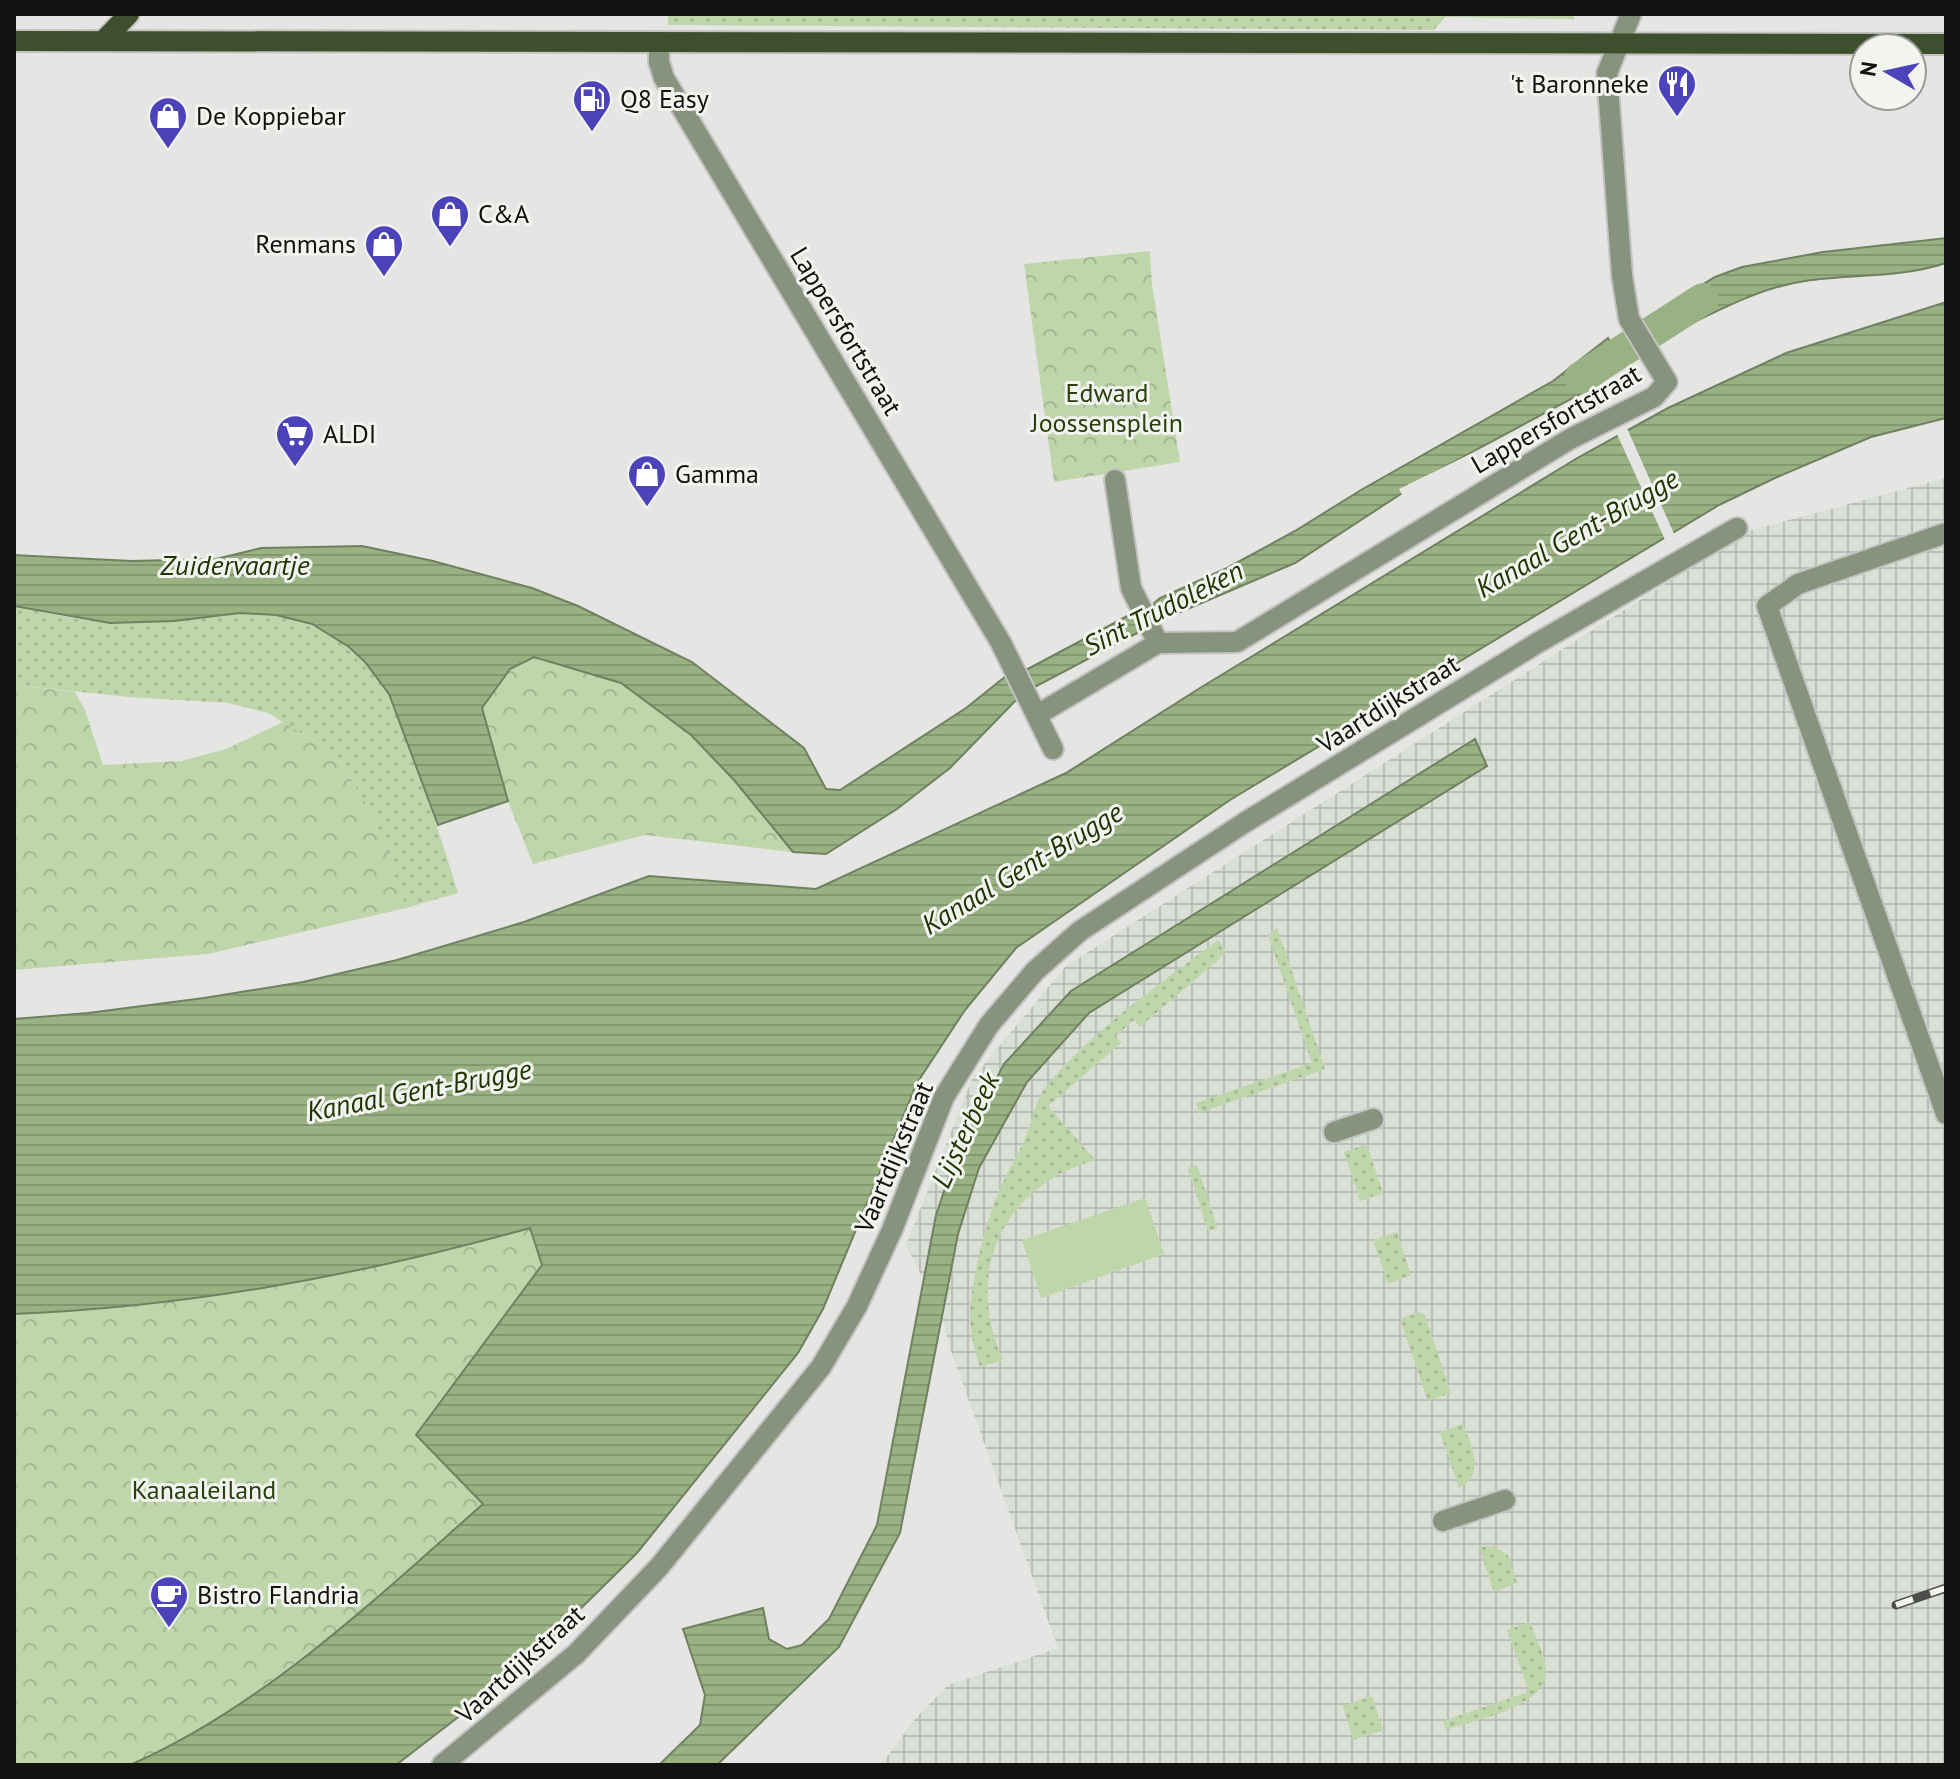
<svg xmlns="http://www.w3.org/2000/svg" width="1960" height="1779" viewBox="0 0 1960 1779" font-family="'PT Sans',sans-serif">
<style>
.industrial{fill:url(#industrial-grid)}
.grass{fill:url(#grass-dots)}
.forest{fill:url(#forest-crowns)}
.pitch{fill:#bfd6ab}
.water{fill:url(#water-rules);stroke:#708161;stroke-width:2}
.pier{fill:#e5e6e3}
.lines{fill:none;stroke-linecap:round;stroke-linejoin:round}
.canal{stroke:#99b183;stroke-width:32}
.street-casing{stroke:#c3c4c1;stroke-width:24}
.primary-casing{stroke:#c3c4c1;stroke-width:24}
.street{stroke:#88937f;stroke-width:20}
.primary{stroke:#3e4f2d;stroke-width:20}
.rail-casing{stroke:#4c4c4b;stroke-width:9}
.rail{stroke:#f2f4f0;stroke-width:6;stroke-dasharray:18;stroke-linecap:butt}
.labels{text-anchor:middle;stroke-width:6;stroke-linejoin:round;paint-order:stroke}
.poi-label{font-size:26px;fill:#121211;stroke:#f2f4f0;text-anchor:start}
.street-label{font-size:26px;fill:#121211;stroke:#f2f4f0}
.park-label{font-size:26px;fill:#293f0d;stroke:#f2f4f0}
.water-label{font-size:28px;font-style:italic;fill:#1e3401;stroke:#f2f4f0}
</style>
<defs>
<pattern id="industrial-grid" width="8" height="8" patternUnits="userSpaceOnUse" patternTransform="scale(2)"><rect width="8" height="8" fill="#d9dfd5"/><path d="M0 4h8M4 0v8" fill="none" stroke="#b9beb6"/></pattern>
<pattern id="grass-dots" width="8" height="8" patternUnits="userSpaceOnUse" patternTransform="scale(2)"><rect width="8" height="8" fill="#bfd6ab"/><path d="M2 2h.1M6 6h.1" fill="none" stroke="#a3b792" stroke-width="1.8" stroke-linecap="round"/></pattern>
<pattern id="forest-crowns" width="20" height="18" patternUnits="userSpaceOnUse" patternTransform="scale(2)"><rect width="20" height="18" fill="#bfd6ab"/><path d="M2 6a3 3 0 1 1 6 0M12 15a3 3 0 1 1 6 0" fill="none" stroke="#a3b792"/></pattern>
<pattern id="water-rules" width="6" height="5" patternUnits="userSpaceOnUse" patternTransform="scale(2)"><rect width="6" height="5" fill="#99b183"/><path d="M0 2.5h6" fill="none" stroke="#839770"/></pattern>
</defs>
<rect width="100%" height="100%" fill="#e5e6e3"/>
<polygon class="industrial" points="1946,478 1946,1765 881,1765 915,1719 948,1685 1058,1648 951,1351 942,1317 906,1245 972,1079 1066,966 1748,531"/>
<g class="grass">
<polygon points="668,14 1574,14 1574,19 1445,17 1434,30 668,25"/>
<path d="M 14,606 C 52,613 90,624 129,623 C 166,623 201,614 238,613 C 300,611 354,637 387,691 C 400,713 407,742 416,765 C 431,808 445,850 458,893 L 406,908 L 374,816 L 334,753 L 268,713 L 228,703 L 129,697 L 14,685 Z"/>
<polygon points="1277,928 1325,1069 1199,1113 1196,1103 1312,1063 1268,935"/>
<path d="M 1218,940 L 1226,951 L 1218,960 L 1140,1027 L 1134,1020 L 1116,1036 L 1121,1043 L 1048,1106 L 1095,1160 C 1003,1186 963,1272 1003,1360 L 980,1367 C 975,1352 971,1336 970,1320 C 969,1288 985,1226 997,1196 C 1004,1177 1016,1159 1024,1141 C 1032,1123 1034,1102 1047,1085 C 1095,1028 1159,985 1218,940 Z"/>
<polygon points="1364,1145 1368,1148 1383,1193 1360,1201 1344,1152"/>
<polygon points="1197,1165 1217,1228 1208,1231 1188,1168"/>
<polygon points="1397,1232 1411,1275 1388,1284 1373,1240"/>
<polygon points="1420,1312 1425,1315 1451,1393 1428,1401 1400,1319"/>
<path d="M 1463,1424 C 1471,1447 1487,1473 1459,1488 L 1440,1432 Z"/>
<polygon points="1493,1546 1508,1555 1517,1583 1494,1592 1479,1547"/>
<path d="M 1530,1622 C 1535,1637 1545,1654 1546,1670 C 1548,1707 1473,1720 1446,1730 L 1443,1721 L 1529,1692 L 1507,1630 Z"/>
<polygon points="1372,1696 1383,1730 1353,1740 1343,1706"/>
</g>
<g class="forest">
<polygon points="1150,251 1152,284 1180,462 1054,482 1024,264"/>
<polygon points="534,657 621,683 691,735 734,780 793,852 645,835 533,864 508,801 482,708 510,669"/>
<polygon points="14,685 75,692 85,710 103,765 181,761 226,749 283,722 334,753 374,816 406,908 208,954 14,970"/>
<path d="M 530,1228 L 542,1265 L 416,1435 L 484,1504 L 337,1631 L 228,1713 L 157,1753 L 130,1765 L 14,1765 L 14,1314 C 189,1307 362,1275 530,1228 Z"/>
</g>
<polygon class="pitch" points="1145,1198 1164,1254 1041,1298 1022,1240"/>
<g class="water">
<path d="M 1946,238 L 1946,263 C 1901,278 1851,274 1805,281 C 1757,288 1714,313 1672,333 L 1659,311 L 1715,277 L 1742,267 L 1823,252 Z"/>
<path d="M 1946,302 L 1946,418 L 1871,437 L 1775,478 L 1719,505 L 1230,800 L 1016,948 L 965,1010 L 917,1083 L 823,1309 L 798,1353 L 637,1553 L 554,1635 L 470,1708 L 396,1765 L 130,1765 C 264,1706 374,1600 483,1504 L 416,1435 L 542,1265 L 530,1228 C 362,1275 189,1307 14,1314 L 14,1019 L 88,1013 L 204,998 L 303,982 L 397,960 L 524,922 L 649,876 L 816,889 L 1066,773 L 1200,688 L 1579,457 L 1668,408 L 1786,353 Z"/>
<polygon points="1608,338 1623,367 1599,384 1433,473 1295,563 1160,621 1154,603 1160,598 1227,568 1295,531 1361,490 1553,381"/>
<polygon points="362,546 433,561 532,588 578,606 692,662 804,748 826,789 840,790 966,708 1006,676 1018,698 950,768 897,809 826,854 793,852 734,780 691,735 621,683 534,657 510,669 482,708 508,801 438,825 389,694 365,662 349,647 312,624 276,615 240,613 174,621 110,623 14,606 14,555 131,561 216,559 261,548"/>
<polygon points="1133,613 1141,631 1033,688 1024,671"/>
<polygon points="1475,739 1487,766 1089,1013 1027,1082 979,1168 958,1234 900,1533 839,1647 717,1765 659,1765 700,1725 705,1695 683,1629 763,1608 769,1639 787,1649 802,1645 829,1619 877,1525 936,1215 956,1156 1004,1064 1071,991"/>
</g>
<g class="pier">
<polygon points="1539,420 1435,476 1403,497 1399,489"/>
<polygon points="1626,426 1675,536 1666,542 1616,432"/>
</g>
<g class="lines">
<polyline class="canal" points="1580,378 1703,299"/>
<g class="street-casing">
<g id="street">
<polyline points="659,42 659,62 664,78 1001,643 1053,749"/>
<polyline points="1115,480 1131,588 1158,643"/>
<polyline points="1946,533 1798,584 1767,606 1946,1114"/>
<polyline points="1037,715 1158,643 1237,642 1570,439 1654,397 1667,382 1629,319 1622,276 1607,73 1631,14"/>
<polyline points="1334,1132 1373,1119"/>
<polyline points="1443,1521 1505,1500"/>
<polyline points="442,1765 576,1654 659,1567 821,1367 857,1306 892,1230 944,1097 989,1025 1035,971 1080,931 1244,823 1539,642 1737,528"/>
</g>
</g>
<g class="primary-casing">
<g id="primary">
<polyline points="14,41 1946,44"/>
<polyline points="103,41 129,14"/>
</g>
</g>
<use href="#street" class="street"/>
<use href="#primary" class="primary"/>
<g class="rail-casing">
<polyline id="rail" points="1896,1605 1946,1588"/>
</g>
<use href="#rail" class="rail"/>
</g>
<defs>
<g id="restaurant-pin" transform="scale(2)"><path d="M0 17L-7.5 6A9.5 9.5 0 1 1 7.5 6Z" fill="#4c42b9" stroke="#f2f4f0"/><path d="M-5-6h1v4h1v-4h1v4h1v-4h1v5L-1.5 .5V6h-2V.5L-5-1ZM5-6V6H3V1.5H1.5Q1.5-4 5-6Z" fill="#fff"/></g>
<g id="fuel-pin" transform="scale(2)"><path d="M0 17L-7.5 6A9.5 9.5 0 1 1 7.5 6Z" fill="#4c42b9" stroke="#f2f4f0"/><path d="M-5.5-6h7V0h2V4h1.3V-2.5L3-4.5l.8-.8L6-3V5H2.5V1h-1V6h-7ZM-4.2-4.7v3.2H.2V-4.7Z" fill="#fff"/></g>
<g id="shop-pin" transform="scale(2)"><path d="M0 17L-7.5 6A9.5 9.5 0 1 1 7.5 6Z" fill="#4c42b9" stroke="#f2f4f0"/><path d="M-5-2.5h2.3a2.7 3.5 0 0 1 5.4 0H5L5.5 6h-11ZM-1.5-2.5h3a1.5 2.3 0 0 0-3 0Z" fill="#fff"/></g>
<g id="supermarket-pin" transform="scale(2)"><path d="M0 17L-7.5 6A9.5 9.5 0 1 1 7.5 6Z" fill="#4c42b9" stroke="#f2f4f0"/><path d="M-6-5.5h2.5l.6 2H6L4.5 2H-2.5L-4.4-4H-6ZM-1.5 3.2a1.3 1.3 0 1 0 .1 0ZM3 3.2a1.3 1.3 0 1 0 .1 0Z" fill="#fff"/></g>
<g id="cafe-pin" transform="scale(2)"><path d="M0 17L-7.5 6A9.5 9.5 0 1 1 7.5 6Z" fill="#4c42b9" stroke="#f2f4f0"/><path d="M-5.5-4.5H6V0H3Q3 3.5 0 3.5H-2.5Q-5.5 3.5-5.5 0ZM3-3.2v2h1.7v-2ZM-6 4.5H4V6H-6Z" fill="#fff"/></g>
</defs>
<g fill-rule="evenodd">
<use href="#restaurant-pin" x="1677" y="84"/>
<use href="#fuel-pin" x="592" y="99"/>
<use href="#shop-pin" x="168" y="116"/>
<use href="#shop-pin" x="450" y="214"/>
<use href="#shop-pin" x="384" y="244"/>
<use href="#supermarket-pin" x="295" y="434"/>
<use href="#shop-pin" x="647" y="474"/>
<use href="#cafe-pin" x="169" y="1595"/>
</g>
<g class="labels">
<g class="poi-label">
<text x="1649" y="93" text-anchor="end">'t Baronneke</text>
<text x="620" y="108">Q8 Easy</text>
<text x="196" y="125">De Koppiebar</text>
<text x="478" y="223">C&amp;A</text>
<text x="356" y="253" text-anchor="end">Renmans</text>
<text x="323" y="443">ALDI</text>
<text x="675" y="483">Gamma</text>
<text x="197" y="1604">Bistro Flandria</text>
</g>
<g class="street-label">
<text transform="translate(846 331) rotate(59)" y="9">Lappersfortstraat</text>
<text transform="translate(1556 419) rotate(-30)" y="9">Lappersfortstraat</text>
<text transform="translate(1388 704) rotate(-32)" y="9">Vaartdijkstraat</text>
<text transform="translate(894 1157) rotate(-67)" y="9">Vaartdijkstraat</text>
<text transform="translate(520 1664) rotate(-42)" y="9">Vaartdijkstraat</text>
</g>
<g class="park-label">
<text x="1107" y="402">Edward<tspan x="1107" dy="30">Joossensplein</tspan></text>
<text x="204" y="1499">Kanaaleiland</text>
</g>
<g class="water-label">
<text transform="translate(1577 533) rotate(-30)" y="10">Kanaal Gent-Brugge</text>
<text x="235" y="575">Zuidervaartje</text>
<text transform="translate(1163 608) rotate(-27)" y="10">Sint Trudoleken</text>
<text transform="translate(1022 868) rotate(-31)" y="10">Kanaal Gent-Brugge</text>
<text transform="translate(419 1090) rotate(-11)" y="10">Kanaal Gent-Brugge</text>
<text transform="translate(965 1130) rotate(-65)" y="10">Lijsterbeek</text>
</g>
</g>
<rect width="1960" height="1779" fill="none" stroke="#121211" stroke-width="32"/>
<g transform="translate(1888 72) rotate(279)"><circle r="38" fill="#f2f4f0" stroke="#989a97" stroke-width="2"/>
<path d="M0-6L14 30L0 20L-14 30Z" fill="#4c42b9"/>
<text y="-12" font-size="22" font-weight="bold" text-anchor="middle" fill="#121211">N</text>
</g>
</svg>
